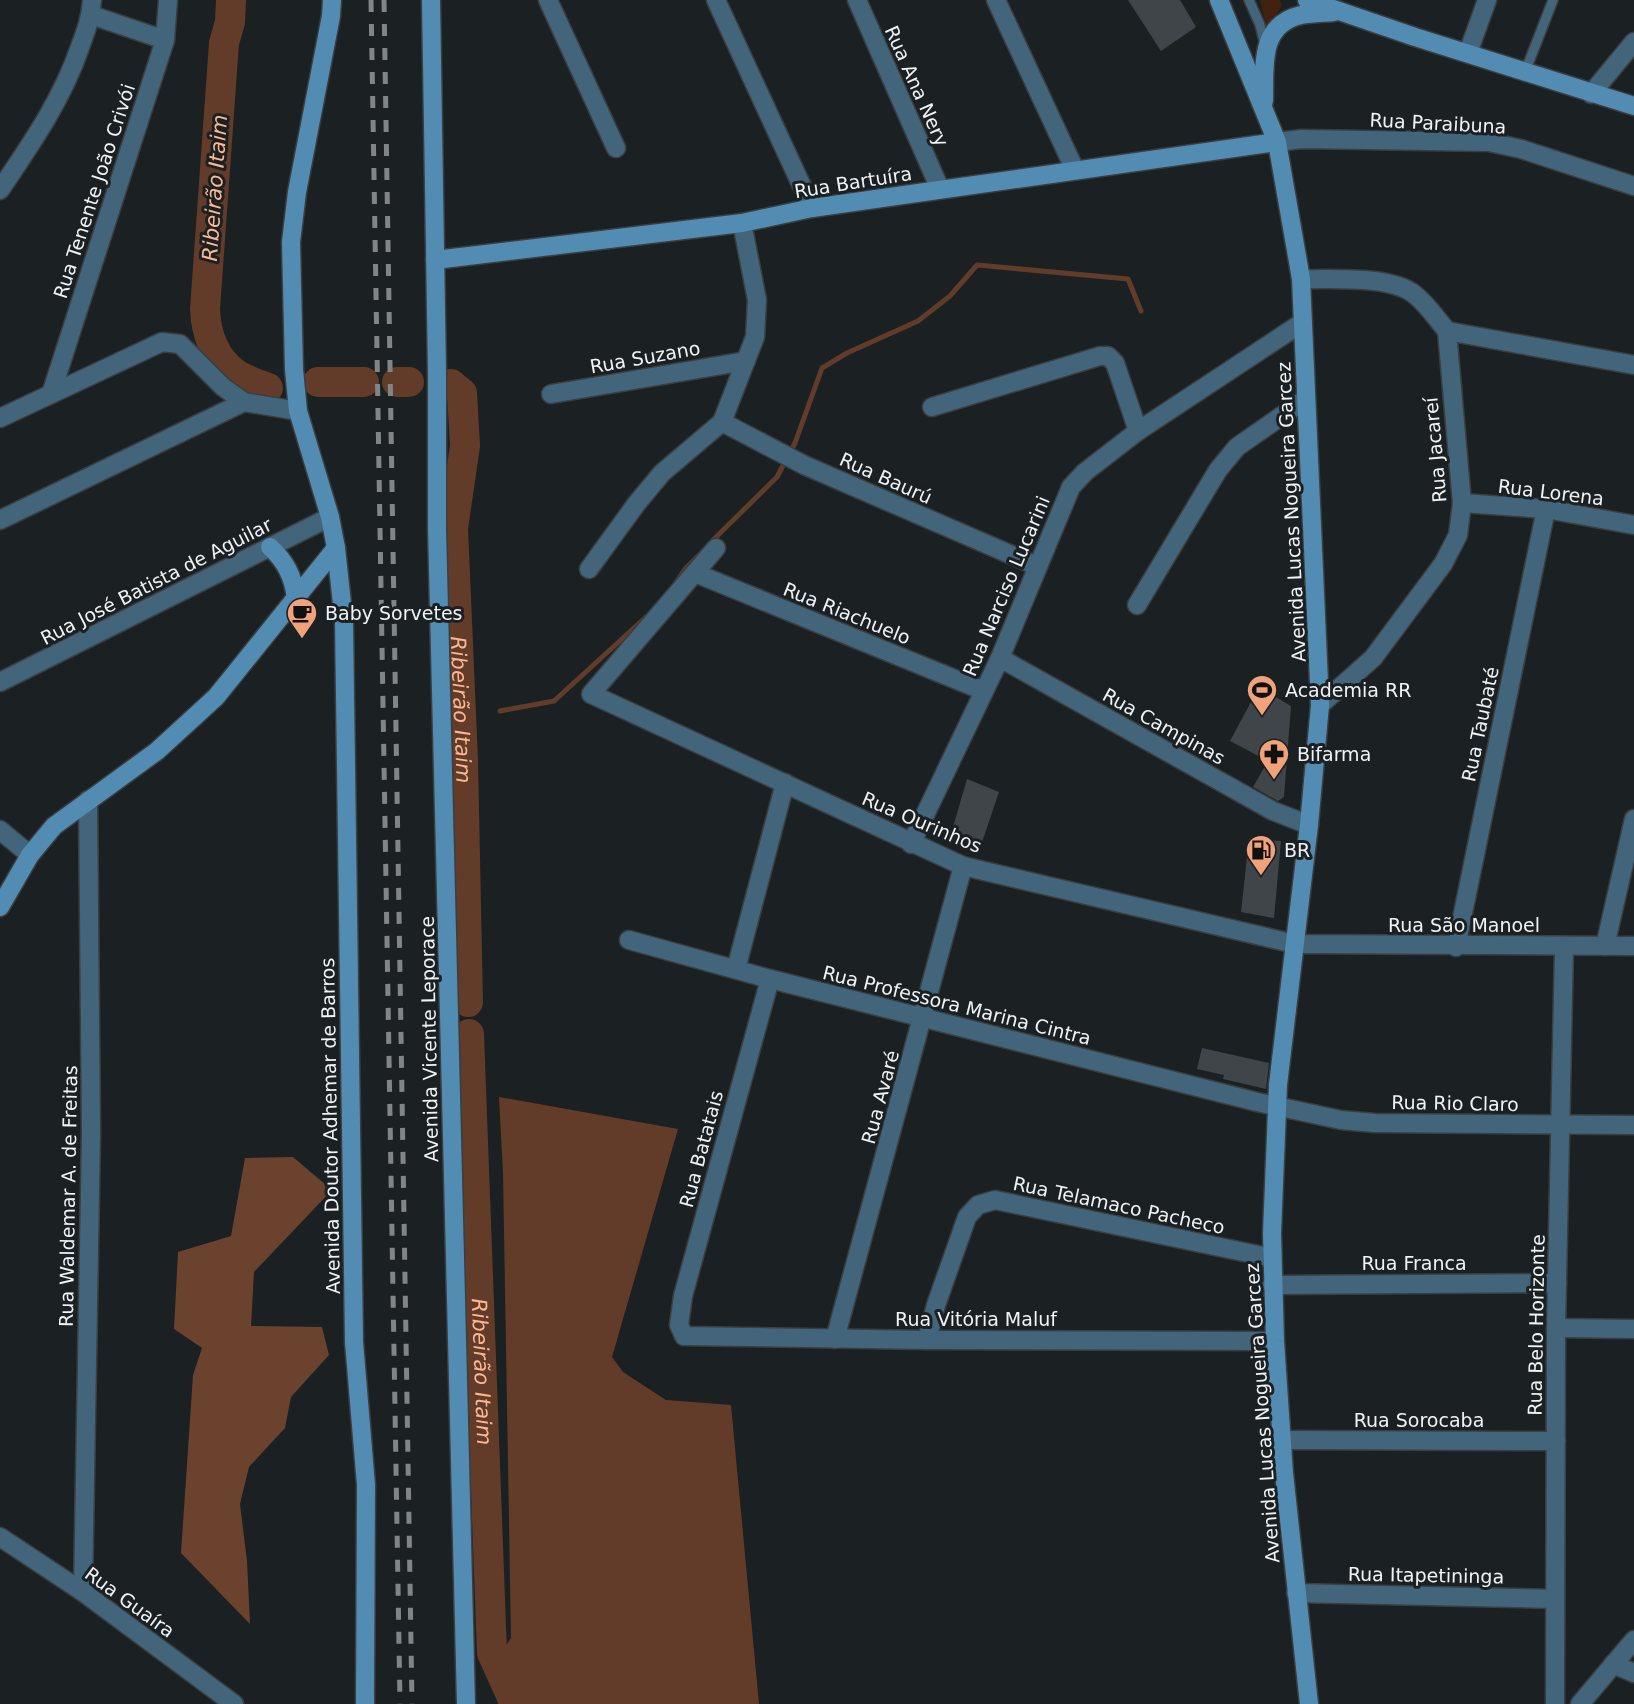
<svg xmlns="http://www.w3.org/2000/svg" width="1634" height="1704" viewBox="0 0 1634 1704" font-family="'DejaVu Sans',sans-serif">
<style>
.green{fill:#412211}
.forest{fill:#6a422e}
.water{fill:#623c28}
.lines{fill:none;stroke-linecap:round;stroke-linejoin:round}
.stream{stroke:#623c28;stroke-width:5}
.river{stroke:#623c28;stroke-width:30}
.building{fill:#3f4548}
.lane-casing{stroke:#393e41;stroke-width:12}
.street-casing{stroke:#393e41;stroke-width:21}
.secondary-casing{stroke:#393e41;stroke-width:21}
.lane{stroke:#42657c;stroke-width:9}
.street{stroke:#42657c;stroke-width:18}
.secondary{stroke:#538cb2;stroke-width:18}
.rail{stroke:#818588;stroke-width:5;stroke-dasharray:12 12;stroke-linecap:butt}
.labels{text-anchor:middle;stroke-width:6;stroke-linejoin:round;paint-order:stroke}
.street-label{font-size:19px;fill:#f0f3f6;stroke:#1b2023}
.poi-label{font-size:19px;fill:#f0f3f6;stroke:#1b2023;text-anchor:start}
.water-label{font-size:21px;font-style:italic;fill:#fcb794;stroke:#1b2023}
</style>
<rect width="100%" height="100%" fill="#1b2023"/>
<polygon class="green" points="1260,0 1280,0 1282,6 1267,28"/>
<polygon class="forest" points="293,1157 332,1190 254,1272 251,1326 322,1327 329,1355 291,1397 285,1428 249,1467 240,1504 247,1561 250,1624 181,1553 193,1375 202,1348 174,1329 178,1252 231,1236 245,1158"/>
<polygon class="water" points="499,1097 678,1129 612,1357 623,1372 666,1400 731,1405 759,1704 498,1704 493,1664 511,1638 503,1173"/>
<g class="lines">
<g class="stream">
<polyline points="709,544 777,477 795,443 822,368 847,353 918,321 950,296 977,265 1128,279 1141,311"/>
<polyline points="677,581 686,568 703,551"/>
<polyline points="500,711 554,701 646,617"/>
</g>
<g class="river">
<path d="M 231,0 L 230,22 L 224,43 L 205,309 C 206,334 215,359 236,374 C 245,380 258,384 268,388"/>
<polyline points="318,382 364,382"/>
<polyline points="397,382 409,382"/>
<path id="s1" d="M 451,384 L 462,393 L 465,446 L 453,528 L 463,761 L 468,1002"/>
<path id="s2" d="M 469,1034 L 492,1653 L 515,1704"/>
</g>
</g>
<g class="building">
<polygon points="1128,0 1180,0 1196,27 1161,51"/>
<polygon points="1259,687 1291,706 1284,797 1278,801 1253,787 1268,761 1230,741"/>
<polygon points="967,779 999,792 979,851 949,841"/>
<polygon points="1249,839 1281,841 1274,918 1241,912"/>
<polygon points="1202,1048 1269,1063 1266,1089 1223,1079 1224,1075 1197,1069"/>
</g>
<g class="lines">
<g class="lane-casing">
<g id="lane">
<polyline points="1249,0 1260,25 1265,45"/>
<polyline points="1525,72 1553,0"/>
</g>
</g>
<g class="street-casing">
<g id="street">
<polyline points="548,0 616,148"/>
<polyline points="716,0 812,208"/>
<polyline points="857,0 940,189"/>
<polyline points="996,0 1075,170"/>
<polyline points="91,15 165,40"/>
<polyline points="1468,53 1487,0"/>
<polyline points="1591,94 1634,42"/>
<polyline points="1277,142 1302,139 1489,142 1521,149 1634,186"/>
<path d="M 0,190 C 31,144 62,100 80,47 C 86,31 91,17 92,0"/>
<path d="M 1301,279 C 1332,280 1389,275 1414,294 C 1427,304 1436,318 1447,331"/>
<polyline points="1447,331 1634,365"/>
<polyline points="51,394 165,40 168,0"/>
<polyline points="551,394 746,361"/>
<polyline points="932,407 1100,356 1108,356 1115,363 1138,431"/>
<polyline points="0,418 162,342 180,344 223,387 244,402 298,411"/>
<polyline points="722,422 804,465 1037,566"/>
<polyline points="1462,503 1546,509 1634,525"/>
<polyline points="0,520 244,402"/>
<polyline points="716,548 591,694 963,866 1295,944 1634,946"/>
<polyline points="589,569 637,503 662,473 722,422 755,337 757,300 742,223"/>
<polyline points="695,573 984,691"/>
<polyline points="1137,605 1218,470 1237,447 1306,399"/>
<polyline points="1000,658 1273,811 1309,825"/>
<polyline points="0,682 330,517"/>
<polyline points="1320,705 1373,658 1443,564 1458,535 1462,503 1447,331"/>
<polyline points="0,830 30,855"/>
<polyline points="911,844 1000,658 1071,487 1085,472 1138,431 1303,322"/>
<polyline points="629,940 770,979 1257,1102 1341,1120 1375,1123 1634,1125"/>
<polyline points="1605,946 1634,819"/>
<polyline points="1456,947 1546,509"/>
<polyline points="736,969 785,783"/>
<polyline points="770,979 683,1296 679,1325 684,1336 927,1340 1275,1341"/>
<polyline points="1272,1285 1557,1283"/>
<polyline points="1556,1328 1634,1329"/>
<polyline points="835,1339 963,866"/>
<polyline points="927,1340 936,1305 967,1217 978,1205 995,1200 1272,1258"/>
<polyline points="1283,1440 1556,1441"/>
<polyline points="0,1537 83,1592 234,1704"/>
<polyline points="83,1592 91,1133 88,800"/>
<polyline points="1296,1593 1555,1599"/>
<polyline points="1613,1664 1634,1673"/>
<polyline points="1555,1704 1556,1328 1564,947"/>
<polyline points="1580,1704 1634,1640"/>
</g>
</g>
<g class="secondary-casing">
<g id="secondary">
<polyline points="332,0 331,16 297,192 291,242 294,369 298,411 330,517 336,548 344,622 354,1342 366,1485 365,1704"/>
<polyline points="431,0 437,373 437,528 466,1704"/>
<polyline points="1219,0 1277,142 1301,279 1320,705 1309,825 1278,1085 1272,1233 1275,1341 1284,1473 1309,1704"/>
<polyline points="1307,0 1415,37 1634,106"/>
<path d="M 1264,101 C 1265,68 1258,25 1301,15 C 1312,13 1324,13 1334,12"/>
<polyline points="435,260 742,223 812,208 1277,142"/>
<path d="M 270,547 C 286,562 293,576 296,598"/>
<polyline points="0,907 30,855 54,826 157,751 216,697 336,548"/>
</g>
</g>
<use href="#lane" class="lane"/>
<use href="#street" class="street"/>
<use href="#secondary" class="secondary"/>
<g class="rail">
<polyline points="371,0 400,1704"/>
<polyline points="384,0 412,1704"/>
</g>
</g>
<defs>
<g id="cafe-pin" transform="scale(1.575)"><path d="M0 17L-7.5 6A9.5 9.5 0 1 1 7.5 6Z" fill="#f0a27a" stroke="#1b2023"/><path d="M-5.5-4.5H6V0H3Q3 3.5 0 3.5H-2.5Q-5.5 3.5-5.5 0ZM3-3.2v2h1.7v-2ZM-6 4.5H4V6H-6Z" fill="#111"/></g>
<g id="stadium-pin" transform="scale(1.575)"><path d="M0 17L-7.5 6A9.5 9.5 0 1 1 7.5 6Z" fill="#f0a27a" stroke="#1b2023"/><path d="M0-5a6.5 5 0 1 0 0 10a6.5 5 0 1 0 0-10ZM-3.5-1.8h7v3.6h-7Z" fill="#111"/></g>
<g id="pharmacy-pin" transform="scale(1.575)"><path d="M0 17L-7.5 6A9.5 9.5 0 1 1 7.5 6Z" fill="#f0a27a" stroke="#1b2023"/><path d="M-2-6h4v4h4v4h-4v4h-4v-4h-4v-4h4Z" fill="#111"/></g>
<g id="fuel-pin" transform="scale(1.575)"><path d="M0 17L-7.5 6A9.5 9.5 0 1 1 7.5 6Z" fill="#f0a27a" stroke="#1b2023"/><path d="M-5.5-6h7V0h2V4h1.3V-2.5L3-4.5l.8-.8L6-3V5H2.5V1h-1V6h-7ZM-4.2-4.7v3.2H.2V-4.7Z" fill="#111"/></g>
</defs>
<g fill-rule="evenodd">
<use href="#cafe-pin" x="302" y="613"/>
<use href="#stadium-pin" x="1262" y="690"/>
<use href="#pharmacy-pin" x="1274" y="754"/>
<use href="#fuel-pin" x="1261" y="850"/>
</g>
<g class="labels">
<g class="street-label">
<text transform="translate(917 86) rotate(66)" y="7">Rua Ana Nery</text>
<text transform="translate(1438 123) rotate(3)" y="7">Rua Paraibuna</text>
<text transform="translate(853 182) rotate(-9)" y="7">Rua Bartuíra</text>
<text transform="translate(94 191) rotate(-72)" y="7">Rua Tenente João Crivói</text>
<text transform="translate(645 357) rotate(-10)" y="7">Rua Suzano</text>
<text transform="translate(1435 450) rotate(-95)" y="7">Rua Jacareí</text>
<text transform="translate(886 478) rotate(24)" y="7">Rua Baurú</text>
<text transform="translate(1551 492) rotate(7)" y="7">Rua Lorena</text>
<text transform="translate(1291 512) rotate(-93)" y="7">Avenida Lucas Nogueira Garcez</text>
<text transform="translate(156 581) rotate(-27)" y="7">Rua José Batista de Aguilar</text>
<text transform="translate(1006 586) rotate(-67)" y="7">Rua Narciso Lucarini</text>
<text transform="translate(847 613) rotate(22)" y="7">Rua Riachuelo</text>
<text transform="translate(1480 724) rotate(-78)" y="7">Rua Taubaté</text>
<text transform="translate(1164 726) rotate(29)" y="7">Rua Campinas</text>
<text transform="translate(922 822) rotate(23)" y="7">Rua Ourinhos</text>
<text x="1464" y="932">Rua São Manoel</text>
<text transform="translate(957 1005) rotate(14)" y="7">Rua Professora Marina Cintra</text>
<text transform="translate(429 1039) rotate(-91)" y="7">Avenida Vicente Leporace</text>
<text transform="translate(880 1097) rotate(-75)" y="7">Rua Avaré</text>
<text transform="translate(1455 1103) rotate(1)" y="7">Rua Rio Claro</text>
<text transform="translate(330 1126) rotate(-91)" y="7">Avenida Doutor Adhemar de Barros</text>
<text transform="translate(701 1149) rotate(-75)" y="7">Rua Batatais</text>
<text transform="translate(68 1196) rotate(-89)" y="7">Rua Waldemar A. de Freitas</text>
<text transform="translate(1119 1205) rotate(12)" y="7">Rua Telamaco Pacheco</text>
<text x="1414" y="1270">Rua Franca</text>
<text x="976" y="1326">Rua Vitória Maluf</text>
<text transform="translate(1536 1325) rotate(-89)" y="7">Rua Belo Horizonte</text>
<text transform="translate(1262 1413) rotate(-94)" y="7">Avenida Lucas Nogueira Garcez</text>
<text x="1419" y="1427">Rua Sorocaba</text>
<text transform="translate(1426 1575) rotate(1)" y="7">Rua Itapetininga</text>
<text transform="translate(130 1602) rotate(36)" y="7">Rua Guaíra</text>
</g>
<g class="poi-label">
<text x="325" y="620">Baby Sorvetes</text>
<text x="1285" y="697">Academia RR</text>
<text x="1297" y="761">Bifarma</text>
<text x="1284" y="857">BR</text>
</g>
<g class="water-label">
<text transform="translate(215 188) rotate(-86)" y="7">Ribeirão Itaim</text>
<text dy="7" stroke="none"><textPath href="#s1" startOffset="332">Ribeirão Itaim</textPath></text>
<text dy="7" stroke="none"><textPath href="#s2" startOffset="338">Ribeirão Itaim</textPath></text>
</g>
</g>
</svg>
